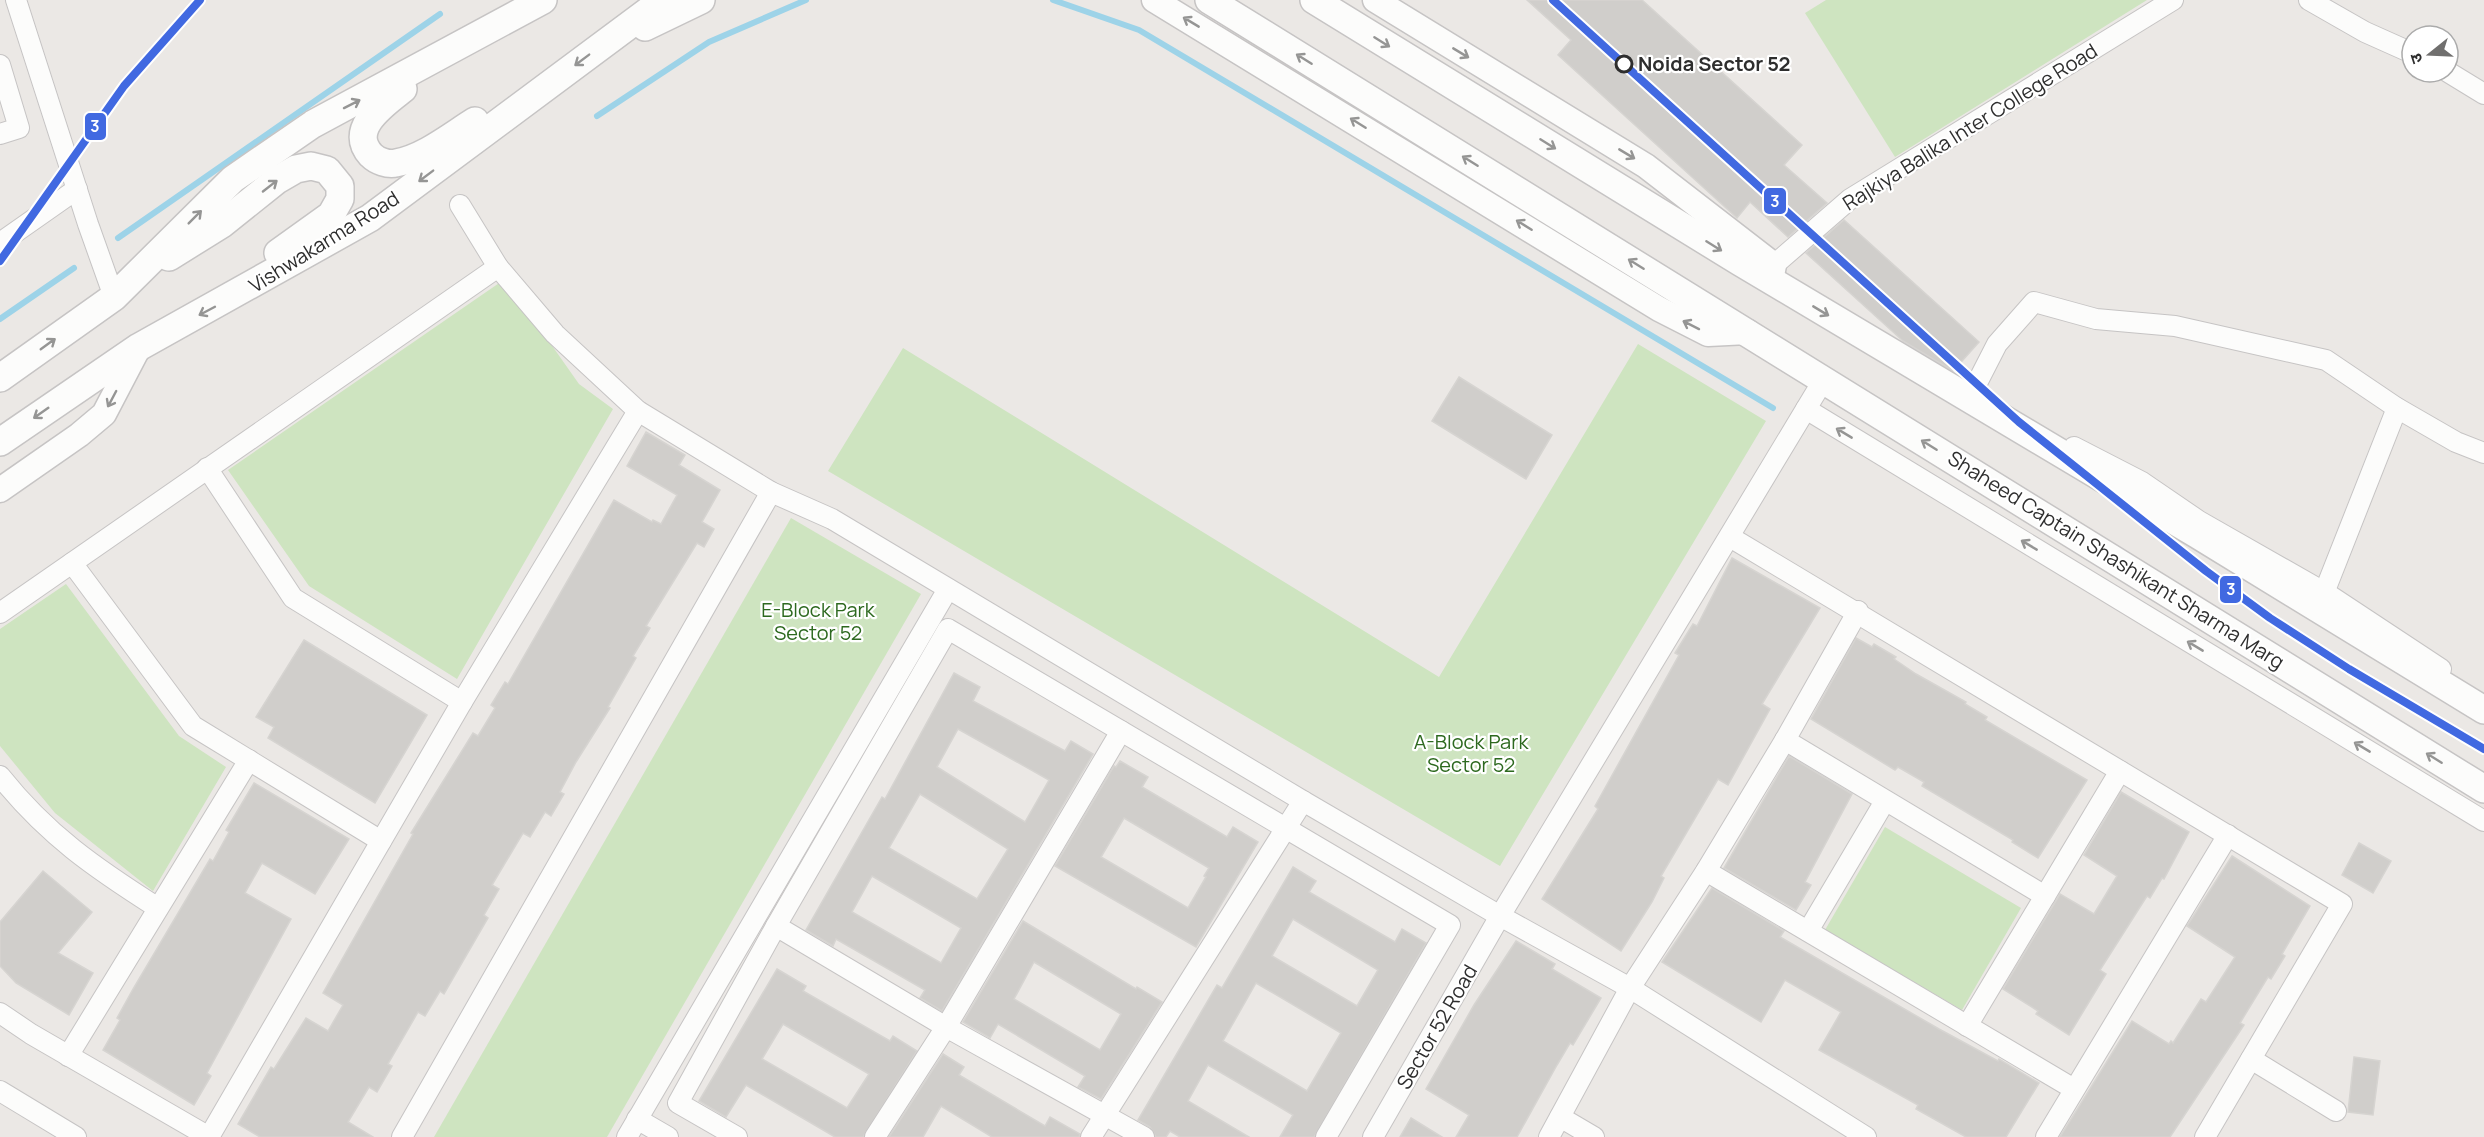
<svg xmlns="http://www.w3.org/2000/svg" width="2484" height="1137" viewBox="0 0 2484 1137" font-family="Manrope,'Noto Sans Devanagari',sans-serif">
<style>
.green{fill:#cee4c0}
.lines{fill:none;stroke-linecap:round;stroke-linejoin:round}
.stream{stroke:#9dd3e8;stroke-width:6}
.building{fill:#d0cecb;stroke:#d6d4d1;stroke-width:1.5;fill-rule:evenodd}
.minor-casing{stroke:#c6c4c4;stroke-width:22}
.tertiary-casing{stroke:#c6c4c4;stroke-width:27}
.secondary-casing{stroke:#c6c4c4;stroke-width:30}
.minor{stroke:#fcfcfb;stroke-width:20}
.tertiary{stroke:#fcfcfb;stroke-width:24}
.secondary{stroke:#fcfcfb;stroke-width:27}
.metro-1-casing{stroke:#fff;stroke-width:12}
.metro-1{stroke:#4169e1;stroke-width:8}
.oneway{stroke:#959594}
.stop-dot{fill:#fff;stroke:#2e2e2e;stroke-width:3}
.labels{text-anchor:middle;stroke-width:4.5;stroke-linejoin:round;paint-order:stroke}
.stop-label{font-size:20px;font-weight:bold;fill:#2e2e2e;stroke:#fff;text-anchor:start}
.street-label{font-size:20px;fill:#2e2e2e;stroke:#fff}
.park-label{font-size:20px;fill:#2d691f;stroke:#fff}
.line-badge{stroke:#fff;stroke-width:2}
.badge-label{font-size:16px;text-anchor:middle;font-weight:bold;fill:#fff}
</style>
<rect width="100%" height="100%" fill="#ebe8e5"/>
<g class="green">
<polygon points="1826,0 2147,0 1895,157 1805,13"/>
<polygon points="505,279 579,384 613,409 457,679 309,586 228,470"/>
<polygon points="1638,344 1766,421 1500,866 828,471 903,348 1439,677"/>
<polygon points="791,518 921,594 607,1137 434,1137"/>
<polygon points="66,584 179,736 226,767 153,891 55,813 0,746 0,629"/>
<polygon points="1885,827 2021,908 1962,1010 1825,930"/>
</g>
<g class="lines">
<g class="stream">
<polyline points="1053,0 1139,30 1773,408"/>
<polyline points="597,116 709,42 806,0"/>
<polyline points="118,238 440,14"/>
<polyline points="0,319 74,268"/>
</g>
</g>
<g class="building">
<polygon points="1527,0 1642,0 1802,145 1784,165 1827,203 1788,237 1750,202 1737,218 1558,55 1571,40"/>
<polygon points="1844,220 1979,342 1953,371 1903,341 1806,253"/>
<polygon points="1459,377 1552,435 1526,479 1432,421"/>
<polygon points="646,432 685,455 679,465 720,490 702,522 714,529 704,547 697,543 646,626 650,628 633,656 636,658 608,707 610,708 576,762 560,792 564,794 551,816 545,812 530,837 523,833 492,885 499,889 484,915 488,918 444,994 440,991 425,1016 418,1012 388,1064 392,1066 377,1092 369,1087 348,1122 373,1137 260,1137 238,1124 271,1067 274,1069 306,1018 328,1031 343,1005 323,993 413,834 411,833 473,733 478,736 495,708 491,705 505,682 508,684 614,500 652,522 653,520 661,524 677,495 627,466"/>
<polygon points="1732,558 1820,608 1762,704 1770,709 1728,785 1718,779 1661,876 1664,878 1652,902 1621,951 1542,899 1598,809 1595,806 1679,655 1675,653 1693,624 1697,626"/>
<polygon points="1856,638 1872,647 1874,644 1896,657 1894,659 1916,674 1966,702 1965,704 1987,717 1985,720 2087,780 2038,858 2012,842 2013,840 1922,786 1924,782 1898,767 1895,770 1811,719"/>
<polygon points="304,640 427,715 375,803 268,738 274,727 256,717"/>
<path d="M 954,673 L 980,687 L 973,701 L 1065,751 L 1071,741 L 1093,754 L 942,1011 L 920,998 L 925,990 L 836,939 L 833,946 L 806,930 L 882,797 L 885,799 ZM 958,729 L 1049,780 L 1025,822 L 937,767 ZM 920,794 L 1008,849 L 977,899 L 889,848 ZM 872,876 L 961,928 L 941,963 L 852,912 Z"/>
<polygon points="1789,756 1852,794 1805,882 1811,885 1796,910 1724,868"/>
<path d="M 1120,761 L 1148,777 L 1142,787 L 1227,837 L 1233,827 L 1258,842 L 1196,947 L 1055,866 L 1114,766 L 1116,767 ZM 1124,818 L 1209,868 L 1204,876 L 1206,877 L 1188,908 L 1101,857 Z"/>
<polygon points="254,783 349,839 315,894 262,863 245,893 291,919 207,1073 211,1076 194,1105 103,1050 120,1020 117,1018 133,989 210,859 213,861 229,832 226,830"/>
<polygon points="2121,792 2189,832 2164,879 2162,878 2150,898 2147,896 2100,970 2106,974 2069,1035 2036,1014 2038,1011 2003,989 2060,894 2094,914 2117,876 2084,855"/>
<polygon points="2359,843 2391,861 2373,893 2342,875"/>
<polygon points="2232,856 2310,906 2282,954 2285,956 2271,979 2268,977 2240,1023 2244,1025 2170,1137 2060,1137 2132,1021 2169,1044 2171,1041 2173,1043 2201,999 2206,1002 2235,957 2187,926"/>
<path d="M 1293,867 L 1316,881 L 1309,892 L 1395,942 L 1402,929 L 1426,943 L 1314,1137 L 1280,1137 L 1293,1115 L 1208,1065 L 1188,1101 L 1249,1137 L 1180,1137 L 1170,1131 L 1166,1137 L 1156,1137 L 1150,1127 L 1138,1120 L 1217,985 L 1222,988 ZM 1293,919 L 1378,970 L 1357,1006 L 1272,956 ZM 1256,983 L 1341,1033 L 1307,1091 L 1223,1041 Z"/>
<polygon points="43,871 92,912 58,953 93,973 69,1015 16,983 0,966 0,922"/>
<polygon points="1712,888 1784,931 1780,937 1939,1029 1998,1061 1999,1059 2039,1083 2006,1137 1966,1137 1916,1109 1918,1105 1819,1050 1841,1012 1785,980 1761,1022 1662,962"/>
<path d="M 1023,921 L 1136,989 L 1137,987 L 1162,1002 L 1101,1099 L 1078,1087 L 1085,1076 L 998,1024 L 990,1038 L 963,1022 ZM 1034,962 L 1121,1014 L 1100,1050 L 1014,999 Z"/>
<polygon points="1516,941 1555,964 1552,969 1601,998 1573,1045 1570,1043 1557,1065 1517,1137 1456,1137 1469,1115 1426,1089 1474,1005"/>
<path d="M 777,969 L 806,986 L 803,991 L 890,1041 L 893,1036 L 917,1051 L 863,1137 L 835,1137 L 746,1085 L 726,1117 L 699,1101 ZM 783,1024 L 869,1074 L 847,1108 L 762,1059 Z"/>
<polygon points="943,1054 964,1067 959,1075 1045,1126 1050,1117 1080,1134 1079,1137 992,1137 941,1106 923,1137 889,1137"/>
<polygon points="2354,1057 2380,1061 2373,1115 2348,1112"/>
<polygon points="1411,1118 1442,1137 1400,1137"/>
</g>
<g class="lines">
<g class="minor-casing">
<g id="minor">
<polyline points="16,0 88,224 114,297"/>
<polyline points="2309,0 2365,32 2412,53"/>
<polyline points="0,65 19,128 0,134"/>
<polyline points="2448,72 2484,94"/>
<polyline points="460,205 498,267 555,334 638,411 771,492 832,519 1303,801 1500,916 1630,988 1866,1137"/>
<polyline points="0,243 77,189"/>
<polyline points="1774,265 1850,199 2173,0"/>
<polyline points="1975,387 1997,344 2034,302 2096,319 2175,326 2326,360 2397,408 2456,442 2484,453"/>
<polyline points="1806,409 2484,821"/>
<polyline points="2074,447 2142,482 2199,521 2329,595 2441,669"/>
<polyline points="207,468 293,598 462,702"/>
<polyline points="1730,537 2342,904 2205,1137"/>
<polyline points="72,563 193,726 381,841"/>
<polyline points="2324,593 2397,408"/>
<polyline points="0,613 498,267"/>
<polyline points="1785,740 2045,896"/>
<path d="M 0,776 C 47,835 95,868 158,908"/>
<polyline points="1706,871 2074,1089"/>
<polyline points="776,926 946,1027 1144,1137"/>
<polyline points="1808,931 1885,801"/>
<polyline points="0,1013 31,1034 209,1137"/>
<polyline points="1967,1026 2120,771"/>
<polyline points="68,1056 249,760"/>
<polyline points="2251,1059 2336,1111"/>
<polyline points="0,1091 76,1137"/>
<polyline points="1560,1117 1594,1137"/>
<polyline points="637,1119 668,1137"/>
<polyline points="209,1137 462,702 638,411"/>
<polyline points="402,1137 771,492"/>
<polyline points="627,1137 948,589"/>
<polyline points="737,1137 678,1103 776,926 948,629 1450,925 1326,1137"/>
<polyline points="875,1137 946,1027 1121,731"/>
<polyline points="1091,1137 1303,801"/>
<polyline points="1373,1137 1500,916 1824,379"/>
<polyline points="1549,1137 1630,988 1706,871 1785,740 1858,611"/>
<polyline points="2046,1137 2228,835"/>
</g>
</g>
<g class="tertiary-casing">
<g id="tertiary">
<polyline points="1154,0 1659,309 1708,334 1748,332"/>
<polyline points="1375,0 1646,166 1774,265 1771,281"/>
<polyline points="0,490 79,435 104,414 139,347"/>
</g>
</g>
<g class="secondary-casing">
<g id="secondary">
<polyline points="1209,0 2484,789"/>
<polyline points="1314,0 1740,262 2198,535 2484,710"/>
<polyline points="645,27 701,0"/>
<path d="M 403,89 C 384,104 347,129 371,155 C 377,161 388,165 396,163 C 424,158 451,136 475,121"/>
<polyline points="169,257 222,224 277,180 296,169 311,166 327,170 340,186 340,199 331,215 278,253"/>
<polyline points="0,378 114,297 233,179 313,124 543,0"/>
<polyline points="0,442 139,347 370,218 663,0"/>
</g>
</g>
<use href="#minor" class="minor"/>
<use href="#tertiary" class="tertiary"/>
<use href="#secondary" class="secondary"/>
<g class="metro-1-casing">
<g id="metro-1">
<polyline points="1553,0 2019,422 2206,571 2270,618 2349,669 2484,749"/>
<polyline points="0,261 124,86 200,0"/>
</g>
</g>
<use href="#metro-1" class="metro-1"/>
</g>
<defs><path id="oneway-shaft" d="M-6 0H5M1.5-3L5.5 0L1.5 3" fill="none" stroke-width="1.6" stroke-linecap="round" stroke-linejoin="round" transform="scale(1.5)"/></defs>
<g class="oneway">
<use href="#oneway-shaft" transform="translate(1191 22) rotate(-149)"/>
<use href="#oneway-shaft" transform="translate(1382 42) rotate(32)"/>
<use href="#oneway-shaft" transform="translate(1461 53) rotate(31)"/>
<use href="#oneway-shaft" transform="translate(1304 59) rotate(-148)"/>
<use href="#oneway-shaft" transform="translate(582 60) rotate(143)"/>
<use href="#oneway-shaft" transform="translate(352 104) rotate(-27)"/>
<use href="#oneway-shaft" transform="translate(1358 123) rotate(-148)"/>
<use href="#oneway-shaft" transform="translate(1548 144) rotate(32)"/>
<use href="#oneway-shaft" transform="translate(1627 154) rotate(31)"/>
<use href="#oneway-shaft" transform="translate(1470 161) rotate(-148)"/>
<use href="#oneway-shaft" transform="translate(426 176) rotate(143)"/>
<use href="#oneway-shaft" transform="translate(270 186) rotate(-38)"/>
<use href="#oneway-shaft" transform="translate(195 217) rotate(-45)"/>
<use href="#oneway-shaft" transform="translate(1524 225) rotate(-148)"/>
<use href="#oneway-shaft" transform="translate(1714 246) rotate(32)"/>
<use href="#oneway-shaft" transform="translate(1636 264) rotate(-148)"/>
<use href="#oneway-shaft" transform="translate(207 311) rotate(152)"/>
<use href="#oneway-shaft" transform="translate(1821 311) rotate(31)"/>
<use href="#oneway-shaft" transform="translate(1691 325) rotate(-153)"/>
<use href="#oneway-shaft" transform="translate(48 344) rotate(-36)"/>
<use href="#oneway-shaft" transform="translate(112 399) rotate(118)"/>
<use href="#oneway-shaft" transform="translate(41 413) rotate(145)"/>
<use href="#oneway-shaft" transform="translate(1844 433) rotate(-149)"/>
<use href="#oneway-shaft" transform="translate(1929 445) rotate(-148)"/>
<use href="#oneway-shaft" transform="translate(2029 545) rotate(-149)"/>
<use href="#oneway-shaft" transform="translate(2195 646) rotate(-149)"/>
<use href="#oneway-shaft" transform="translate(2362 747) rotate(-149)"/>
<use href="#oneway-shaft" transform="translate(2434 758) rotate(-148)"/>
</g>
<circle class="stop-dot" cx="1624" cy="64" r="8"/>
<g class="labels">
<g class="stop-label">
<text x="1638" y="71">Noida Sector 52</text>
</g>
<g class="street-label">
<text transform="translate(1970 127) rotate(-32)" y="7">Rajkiya Balika Inter College Road</text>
<text transform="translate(324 242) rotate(-32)" y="7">Vishwakarma Road</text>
<text transform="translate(2116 560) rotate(32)" y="7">Shaheed Captain Shashikant Sharma Marg</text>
<text transform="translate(1437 1027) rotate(-60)" y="7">Sector 52 Road</text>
</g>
<g class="park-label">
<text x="818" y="617">E-Block Park<tspan x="818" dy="23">Sector 52</tspan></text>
<text x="1471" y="749">A-Block Park<tspan x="1471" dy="23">Sector 52</tspan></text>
</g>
</g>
<g class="line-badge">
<rect x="84" y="112" width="23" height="29" rx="6" fill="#4169e1"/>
<rect x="1763" y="187" width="24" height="28" rx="6" fill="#4169e1"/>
<rect x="2219" y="575" width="23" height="29" rx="6" fill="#4169e1"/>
</g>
<g class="badge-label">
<text x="95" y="132">3</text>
<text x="1775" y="207">3</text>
<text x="2231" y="595">3</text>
</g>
<g transform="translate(2430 54) rotate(252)"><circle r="28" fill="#ffffff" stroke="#ababab" stroke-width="1.5"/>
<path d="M0-4.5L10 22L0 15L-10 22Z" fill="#706f6e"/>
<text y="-9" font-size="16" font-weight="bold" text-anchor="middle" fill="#2e2e2e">उ</text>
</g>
</svg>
